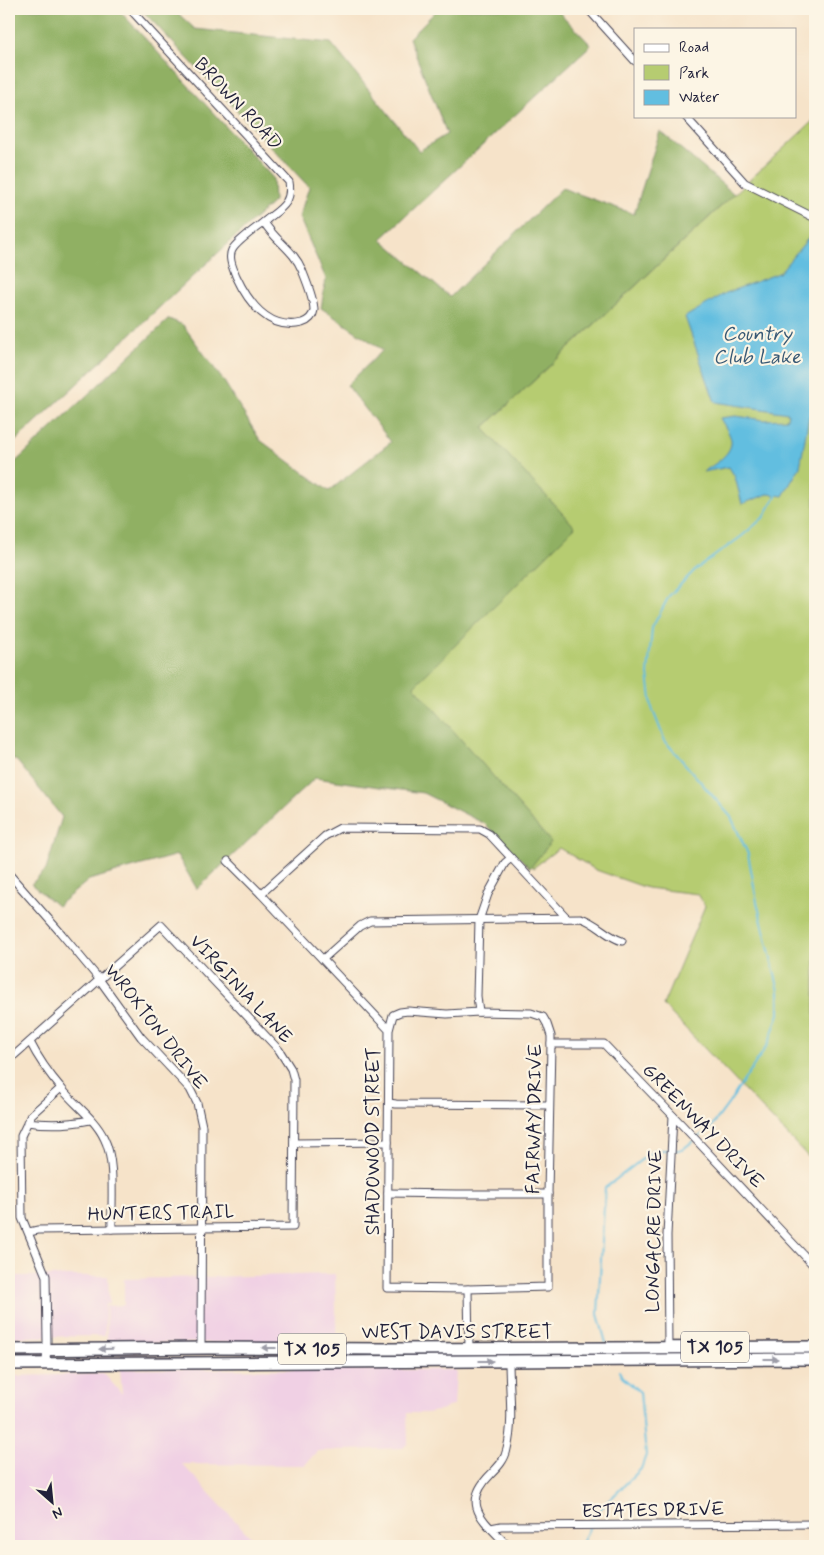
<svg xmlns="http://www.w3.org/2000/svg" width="824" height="1555" viewBox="0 0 824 1555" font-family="Mynerve,sans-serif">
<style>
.built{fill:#f0d0e4}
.green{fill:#b6cc71;stroke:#6c7756}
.forest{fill:#90b063;stroke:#59694f}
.water{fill:#62bee0;stroke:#42708e}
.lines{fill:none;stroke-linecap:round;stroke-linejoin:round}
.stream{stroke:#62bee0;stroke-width:2}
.minor-casing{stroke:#423f50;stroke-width:9}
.primary-casing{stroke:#423f50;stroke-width:14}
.minor{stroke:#fff;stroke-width:7}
.primary{stroke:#fff;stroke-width:11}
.oneway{fill:#9c9ca7}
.labels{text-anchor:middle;stroke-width:4.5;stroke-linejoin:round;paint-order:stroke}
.shield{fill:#fcf5e5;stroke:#63616e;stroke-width:1}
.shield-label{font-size:18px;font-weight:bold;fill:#22223b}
.street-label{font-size:19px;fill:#22223b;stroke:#fcf5e5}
.water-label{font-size:20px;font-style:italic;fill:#385975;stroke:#fcf5e5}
</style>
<rect width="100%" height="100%" fill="#fcf5e5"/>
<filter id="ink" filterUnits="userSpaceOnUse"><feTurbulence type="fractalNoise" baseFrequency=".02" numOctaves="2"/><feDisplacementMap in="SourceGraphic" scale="10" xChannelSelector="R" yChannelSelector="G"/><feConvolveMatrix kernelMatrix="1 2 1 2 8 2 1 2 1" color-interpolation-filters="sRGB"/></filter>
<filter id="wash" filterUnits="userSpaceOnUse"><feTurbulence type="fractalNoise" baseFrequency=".0096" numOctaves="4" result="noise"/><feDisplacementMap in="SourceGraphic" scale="20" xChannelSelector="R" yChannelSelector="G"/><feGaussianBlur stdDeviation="1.12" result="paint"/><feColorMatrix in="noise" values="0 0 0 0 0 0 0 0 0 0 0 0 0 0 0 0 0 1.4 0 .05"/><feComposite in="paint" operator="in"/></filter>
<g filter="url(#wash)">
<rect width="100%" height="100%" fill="#f6e3c9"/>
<g class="built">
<polygon points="335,1274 337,1342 109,1343 107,1340 106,1306 124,1305 124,1279"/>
<polygon points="9,1276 108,1276 109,1304 105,1304 105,1336 9,1337"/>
<polygon points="120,1369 456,1370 454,1405 437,1411 426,1413 407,1413 408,1443 403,1448 317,1451 305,1465 182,1464 259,1546 9,1546 9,1376 104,1374 122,1394"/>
</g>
<polygon class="green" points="815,119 815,1164 663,1005 705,906 698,894 647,888 596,870 559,848 533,868 378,705 483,428"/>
<g class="forest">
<polygon points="9,9 118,9 273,178 274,201 9,447"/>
<polygon points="141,9 173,9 195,29 331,43 419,151 447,134 409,38 438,9 556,9 591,45 381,239 450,297 562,188 634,214 660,131 734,194 483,428 575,527 414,686 551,842 530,868 485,824 423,793 315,778 197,889 177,855 89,880 57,906 31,884 46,870 62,817 17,761 9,757 9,468 169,319 183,325 225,383 260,440 329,491 391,442 347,385 383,350 321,308 326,279 299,217 309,187"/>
</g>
<path class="water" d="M 812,234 L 815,236 L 815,413 L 809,416 L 800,467 L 783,496 L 768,494 L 742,504 L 735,477 L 729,467 L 703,472 C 713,465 733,454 731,440 C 730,433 723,424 720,418 L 736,416 L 764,420 L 787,419 L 788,413 L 715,402 L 685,317 L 726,293 L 779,273 Z"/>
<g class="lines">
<g class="stream">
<polyline points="697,1138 709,1130 729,1103 768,1044 779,1014 779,991 757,902 748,854 731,817 665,741 652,708 648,674 652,628 669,596 695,570 742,536 764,517 777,494"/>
<polyline points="673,1150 682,1150 693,1141"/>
<polyline points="606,1343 598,1314 605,1188 654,1150 669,1150"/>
<polyline points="591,1523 596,1513 641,1469 646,1455 640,1392 622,1377 619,1371"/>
<polyline points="581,1546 589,1528"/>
</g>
</g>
</g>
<g filter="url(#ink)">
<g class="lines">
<g class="minor-casing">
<g id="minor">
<path d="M 130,9 L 289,182 C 293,204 279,209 264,222"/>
<polyline points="588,9 635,61"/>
<polyline points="685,116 745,183 815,218"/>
<path d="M 264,222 C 274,240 294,250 302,270 C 306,280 314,299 314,310 C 313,317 308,321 302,323 C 269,331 248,302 236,276 C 233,268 228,258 232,250 C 237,241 255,229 264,222 Z"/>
<polyline points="228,861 261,894 389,1030 387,1288 468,1289 548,1287 548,1194 551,1044 551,1036 547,1024 543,1017 531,1013 479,1012 447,1014 408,1011 400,1012 393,1015 389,1030"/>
<polyline points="9,874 60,932 99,979 141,1037 190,1089 197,1103 202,1126 201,1348"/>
<polyline points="261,894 325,836 340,828 480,829 489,834 567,918"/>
<path d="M 323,959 L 360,926 L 370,921 L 581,918 C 597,923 606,936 622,941"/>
<polyline points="479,1012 477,996 479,920 488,894 505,863 511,858"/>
<path d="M 30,1042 C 38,1058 50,1075 62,1089 C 75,1105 95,1119 104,1138 C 116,1161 111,1203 112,1229"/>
<polyline points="551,1044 604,1044 683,1126 815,1267"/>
<polyline points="9,1060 161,925 279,1050 291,1069 294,1080 293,1227 38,1230 29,1232"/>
<polyline points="389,1103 396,1104 549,1105"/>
<path d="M 27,1122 C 48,1125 70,1124 90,1120"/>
<polyline points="294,1143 388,1142"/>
<polyline points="388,1193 456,1194 548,1194"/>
<polyline points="468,1289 469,1348"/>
<polyline points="668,1347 667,1235 673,1116"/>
<polyline points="46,1364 47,1341 46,1276 22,1218 21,1136 31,1115 61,1088"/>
<polyline points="491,1528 501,1526 815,1524"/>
<path d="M 508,1546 C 485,1521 459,1506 491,1474 C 498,1467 505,1460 507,1449 C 514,1421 509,1390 509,1361"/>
</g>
</g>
<g class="primary-casing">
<g id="primary">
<polyline points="9,1350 209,1348 388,1349 815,1347"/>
<polyline points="9,1364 815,1359"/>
</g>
</g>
<use href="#minor" class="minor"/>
<use href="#primary" class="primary"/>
</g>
<defs><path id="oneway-solid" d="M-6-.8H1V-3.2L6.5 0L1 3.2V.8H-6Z" transform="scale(1.25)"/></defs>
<g class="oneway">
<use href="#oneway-solid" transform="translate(269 1348) rotate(-180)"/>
<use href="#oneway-solid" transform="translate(106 1349) rotate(179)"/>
<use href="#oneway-solid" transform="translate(771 1359)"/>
<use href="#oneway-solid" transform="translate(486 1361)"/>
</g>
</g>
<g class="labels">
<g class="shield">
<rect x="681" y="1331.5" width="68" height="31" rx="4"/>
<rect x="278" y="1333.5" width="68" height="31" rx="4"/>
</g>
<g class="shield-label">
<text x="715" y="1353">TX 105</text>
<text x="312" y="1355">TX 105</text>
</g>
<g class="street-label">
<text transform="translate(239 103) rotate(47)" y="7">BROWN ROAD</text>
<text transform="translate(242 988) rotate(47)" y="7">VIRGINIA LANE</text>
<text transform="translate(157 1026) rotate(52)" y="7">WROXTON DRIVE</text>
<text transform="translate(533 1119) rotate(-89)" y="7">FAIRWAY DRIVE</text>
<text transform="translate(704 1125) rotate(46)" y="7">GREENWAY DRIVE</text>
<text transform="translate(372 1141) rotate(-90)" y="7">SHADOWOOD STREET</text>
<text transform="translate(161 1212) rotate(-1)" y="7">HUNTERS TRAIL</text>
<text transform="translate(653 1231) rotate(-89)" y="7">LONGACRE DRIVE</text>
<text x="457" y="1338">WEST DAVIS STREET</text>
<text transform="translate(653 1509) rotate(-1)" y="7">ESTATES DRIVE</text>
</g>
<g class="water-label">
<text x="757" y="340">Country<tspan x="757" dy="23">Club Lake</tspan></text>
</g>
</g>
<rect width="824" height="1555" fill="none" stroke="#fcf5e5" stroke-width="30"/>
<rect x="634" y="28" width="162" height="90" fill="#fcf5e5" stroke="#a5a1a1"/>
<rect x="644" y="44" width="25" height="8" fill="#ffffff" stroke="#a5a1a1"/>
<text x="679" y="52" font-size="15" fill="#22223b">Road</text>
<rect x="644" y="65" width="25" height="15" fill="#b6cc71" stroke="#a5a1a1"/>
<text x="679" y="78" font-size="15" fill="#22223b">Park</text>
<rect x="644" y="90" width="25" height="15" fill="#62bee0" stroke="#a5a1a1"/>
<text x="679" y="102" font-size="15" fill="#22223b">Water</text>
<g transform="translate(52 1502) rotate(153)" stroke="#fcf5e5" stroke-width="4" paint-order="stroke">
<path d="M0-4L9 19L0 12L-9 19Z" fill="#22223b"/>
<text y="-8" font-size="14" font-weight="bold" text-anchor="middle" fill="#22223b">N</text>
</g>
</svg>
